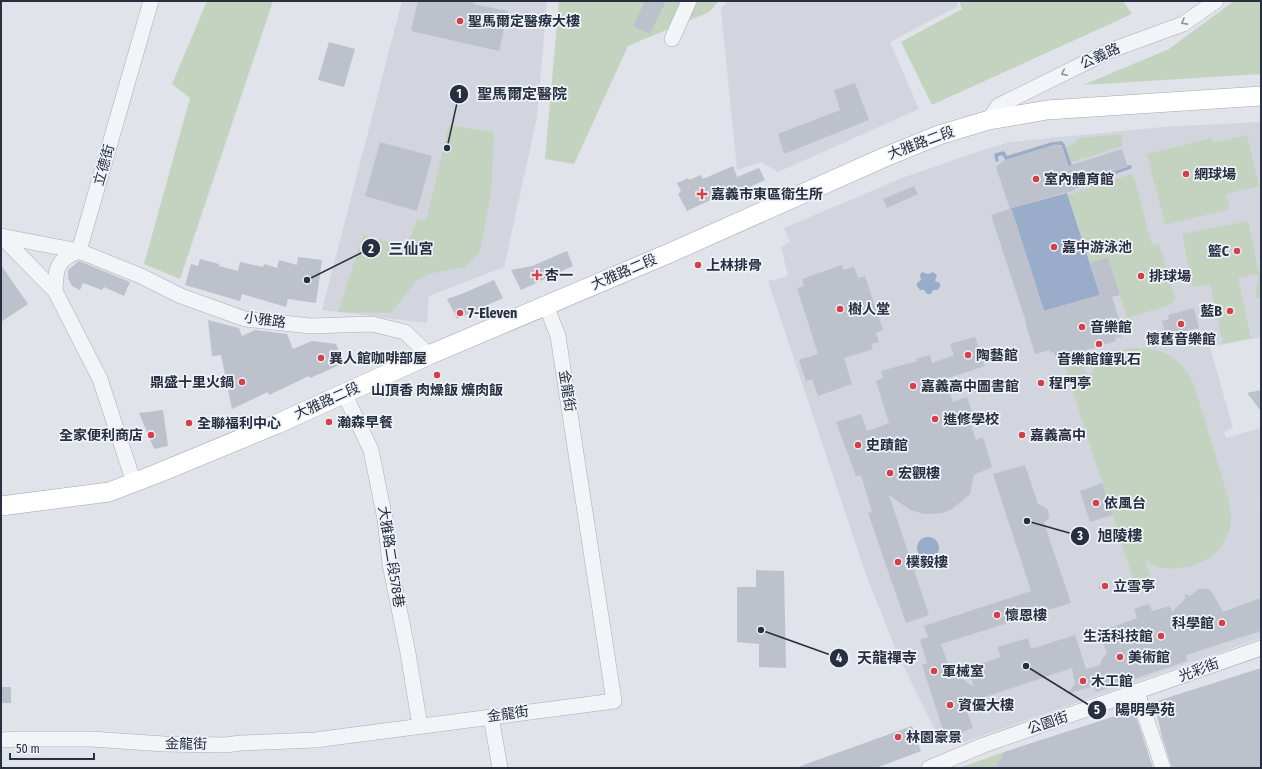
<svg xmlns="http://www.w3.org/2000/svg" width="1262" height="769" viewBox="0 0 1262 769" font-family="'Fira Sans Condensed','Noto Sans TC',sans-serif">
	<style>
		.built { fill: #d2d5de }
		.green { fill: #c4d3c0 }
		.water { fill: #99adcb }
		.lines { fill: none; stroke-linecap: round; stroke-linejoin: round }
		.stream { stroke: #99adcb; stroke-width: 3.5 }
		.building { fill: #bdc1cc }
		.minor-casing { stroke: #a9adb7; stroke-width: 16 }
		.major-casing { stroke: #9fa6b5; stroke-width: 20 }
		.minor { stroke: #f3f4f7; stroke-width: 15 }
		.major { stroke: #fff; stroke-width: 19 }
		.oneway { stroke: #8e929c }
		.poi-dot { fill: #d34049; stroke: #eff2f7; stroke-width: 1.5 }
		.labels { text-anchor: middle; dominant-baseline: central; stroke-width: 3.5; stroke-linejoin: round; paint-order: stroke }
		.poi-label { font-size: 14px; font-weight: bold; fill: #282f41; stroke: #eff2f7; text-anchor: start }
		.street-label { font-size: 14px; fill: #282f41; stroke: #eff2f7 }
		.leader { fill: none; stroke: #282f41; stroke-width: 1.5 }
		.callout-dot { fill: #282f41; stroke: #eff2f7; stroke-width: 1.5 }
		.mark-label { font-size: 12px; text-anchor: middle; font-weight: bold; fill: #fff }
		.callout-label { font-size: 15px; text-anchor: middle; font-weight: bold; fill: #282f41; stroke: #eff2f7; stroke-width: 3.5; stroke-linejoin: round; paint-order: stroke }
	</style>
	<rect width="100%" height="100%" fill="#e0e3e9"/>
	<g class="built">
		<polygon points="402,1 547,1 537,117 504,267 429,296 427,323 322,310"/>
		<polygon points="728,1 956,1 958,6 890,42 919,109 778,172 761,162 737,170 721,9"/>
		<polygon points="1261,122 1261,337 1210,347 1233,428 1224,432 1226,438 1261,428 1261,501 1259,502 1261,512 1261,638 953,746 951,739 937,734 898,655 865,572 768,281 788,276 781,247 790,242 784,228 902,178 983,150 1010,142 1163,127"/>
	</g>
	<g class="green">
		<polygon points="207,1 273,1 180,279 144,264 190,98 172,84"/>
		<polygon points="559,1 719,1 709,12 628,46 574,164 545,159"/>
		<polygon points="959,1 1123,1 1132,14 932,105 901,42 962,9"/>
		<polygon points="1234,1 1261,1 1261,74 1083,85 1169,49"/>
		<polygon points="449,125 494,132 491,194 480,251 465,267 429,274 416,281 391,313 338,312 363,235 407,247 417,219 426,220"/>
		<polygon points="1121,134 1123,146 1069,163 1064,148 1072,145 1079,138"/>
		<polygon points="1247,135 1259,186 1226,194 1230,209 1165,225 1147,154 1212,138 1213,143"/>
		<polygon points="1131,174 1134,177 1152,245 1159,244 1175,298 1170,305 1127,318 1108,257 1090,263 1068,195"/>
		<polygon points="1248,221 1259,273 1261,266 1261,299 1255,297 1259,274 1238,278 1251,338 1223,344 1210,284 1193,287 1182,234"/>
		<path d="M1132,348C1160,348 1177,353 1192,380C1202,411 1212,442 1221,473C1225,489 1232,505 1231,521C1229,540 1217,555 1200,563C1189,568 1165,571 1155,566C1151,564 1148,561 1145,559L1154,589L1138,594L1062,358L1079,353L1088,380C1098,357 1107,352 1132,348Z"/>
		<polygon points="1004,752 995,768 959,768"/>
	</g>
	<g class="water">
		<polygon points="1067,193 1100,295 1044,311 1011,208"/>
		<polygon points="922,272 928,274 933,272 937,275 935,281 940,283 940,287 937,290 933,290 931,294 927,294 924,290 920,290 917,286 917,283 921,280 920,275"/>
		<circle cx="928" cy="548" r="11"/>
	</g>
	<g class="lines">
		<g class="stream">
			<polyline points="997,160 996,155 1003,153 1006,158 1052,144 1061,143 1063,145 1071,168"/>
			<polyline points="1074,180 1076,186 1130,167"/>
		</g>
	</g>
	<g class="building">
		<polygon points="418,1 474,1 473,4 508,11 499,51 411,31"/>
		<polygon points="645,1 666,1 650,34 633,26"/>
		<polygon points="329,42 355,49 344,87 318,80"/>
		<polygon points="855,83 869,120 784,154 778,134 840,110 834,90"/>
		<polygon points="380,142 432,156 417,211 365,196"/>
		<polygon points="1056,144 1063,148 1068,166 1122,149 1128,167 1074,184 1075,190 1011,208 1044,311 1100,295 1090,263 1108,257 1120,295 1112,297 1124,334 1121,335 1122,337 1115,338 1116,341 1063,357 1062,354 1055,356 1054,352 1051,353 1050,350 1035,354 1025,322 1026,322 991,215 1010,209 996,167 1003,161"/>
		<polygon points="733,166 737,177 759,168 765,180 736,193 734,189 687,211 678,194 681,191 677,183 688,178 689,180 701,175 703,179"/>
		<polygon points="914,186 918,194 887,208 883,199"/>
		<polygon points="567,251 573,266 521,290 511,270 532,266"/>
		<polygon points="298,257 322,260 316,303 288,299 286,307 242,294 240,301 185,285 191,264 198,266 200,259 219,264 219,266 238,271 240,262 263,267 264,264 277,268 279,260 297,265"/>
		<polygon points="79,261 130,282 124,296 104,287 102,290 83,283 80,290 72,286 68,278 68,270"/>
		<polygon points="1,265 28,304 1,322"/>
		<polygon points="842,265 843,270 854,267 858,278 865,276 883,330 876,333 879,342 871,344 873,349 844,358 852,384 818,396 812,379 806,381 799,360 818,354 797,288 804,286 802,279"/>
		<polygon points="494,280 503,298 457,319 447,299 464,293"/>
		<polygon points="1194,308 1199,328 1172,335 1171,330 1165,332 1162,321 1169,319 1168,315"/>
		<polygon points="208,320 239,328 242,336 255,330 287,334 293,349 312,341 336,344 344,363 310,378 309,376 269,395 268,392 232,409 221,355 212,356"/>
		<polygon points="975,337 985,366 945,379 953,402 967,397 972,412 967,414 976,440 983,437 992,467 974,475 970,494 952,509 942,513 924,514 910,510 889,495 929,615 906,623 868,513 872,512 861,475 856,476 836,422 861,414 867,431 889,423 876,381 883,378 881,371 917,361 916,359 930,355 932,363 954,355 950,344"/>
		<polygon points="1261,390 1261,411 1247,393"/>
		<polygon points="163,410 168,446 154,449 139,413"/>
		<polygon points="1025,465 1038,504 1046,508 1048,510 1049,518 1044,523 1071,603 941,644 950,670 974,687 967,668 1001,657 997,647 1028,638 1031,649 1075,635 1086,669 1100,665 1102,659 1107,653 1099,632 1137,618 1134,609 1149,604 1152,611 1170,606 1172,612 1185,599 1185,594 1190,596 1199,589 1208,589 1212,592 1223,612 1261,598 1261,631 1186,655 1187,661 1096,692 1094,686 1067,694 1075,684 1072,668 964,704 973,728 957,734 956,729 944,733 922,665 927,663 920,640 928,637 924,626 1031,591 993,474"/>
		<polygon points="1102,483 1113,515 1090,522 1080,491"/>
		<polygon points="756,570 784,571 786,668 759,667 759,644 737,642 737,587 756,587"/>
		<polygon points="1106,581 1111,587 1105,591 1098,588 1102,582"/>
		<polygon points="1261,668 1261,768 1172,768 1162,737 1154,702"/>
		<rect x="1" y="687" width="10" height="16"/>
		<polygon points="1134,710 1153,768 995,768 1004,752"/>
		<polygon points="912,726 921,751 876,768 798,768 798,767"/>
	</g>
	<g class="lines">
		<g class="minor-casing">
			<g id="minor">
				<polyline points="672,39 689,1"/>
				<polyline points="989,120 998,106 1109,51 1183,24 1216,1"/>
				<polyline points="1,236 79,251 151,1"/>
				<polyline points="1,236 55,291 100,379 134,483"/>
				<path d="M55,291C56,268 56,260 79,251L141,276L181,296L245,319L311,326L372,324L405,332L429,355"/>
				<polyline points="344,393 371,450 385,519 390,564 408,653 420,726"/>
				<polyline points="1137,692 1163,768"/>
				<polyline points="491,717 500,768"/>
				<polyline points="1,740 17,739 91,739 164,744 225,745 241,743 315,740 614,701 558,336 546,305"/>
				<polyline points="929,768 984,745 1261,648"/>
			</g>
		</g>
		<g class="major-casing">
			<polyline id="major" points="1,506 109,492 156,474 277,424 429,355 672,252 885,157 939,135 989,120 1047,110 1261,96"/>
		</g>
		<use href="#minor" class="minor"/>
		<use href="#major" class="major"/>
	</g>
	<defs><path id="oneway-chevron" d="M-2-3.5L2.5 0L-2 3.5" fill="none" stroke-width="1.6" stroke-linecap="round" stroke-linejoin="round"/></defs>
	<g class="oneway">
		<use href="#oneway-chevron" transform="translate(1184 22) rotate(151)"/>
		<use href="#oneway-chevron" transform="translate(1064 73) rotate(154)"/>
	</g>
	<g class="poi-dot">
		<circle cx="460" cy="21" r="4"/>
		<circle cx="1186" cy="174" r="4"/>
		<circle cx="1036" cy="179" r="4"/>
		<path d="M700 188h4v4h4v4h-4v4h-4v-4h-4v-4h4z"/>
		<circle cx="1054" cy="247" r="4"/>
		<circle cx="1237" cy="251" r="4"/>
		<circle cx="698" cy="265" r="4"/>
		<path d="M535 269h4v4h4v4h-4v4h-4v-4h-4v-4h4z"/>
		<circle cx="1141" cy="276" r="4"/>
		<circle cx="840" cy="309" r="4"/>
		<circle cx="1230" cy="311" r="4"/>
		<circle cx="460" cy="313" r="4"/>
		<circle cx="1181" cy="324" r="4"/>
		<circle cx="1082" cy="327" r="4"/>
		<circle cx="1099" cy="344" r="4"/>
		<circle cx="968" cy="355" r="4"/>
		<circle cx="321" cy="358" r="4"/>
		<circle cx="437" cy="375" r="4"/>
		<circle cx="242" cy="382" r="4"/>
		<circle cx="1041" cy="383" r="4"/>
		<circle cx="913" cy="386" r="4"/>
		<circle cx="935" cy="419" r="4"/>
		<circle cx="329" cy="422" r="4"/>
		<circle cx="189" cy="423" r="4"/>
		<circle cx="151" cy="435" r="4"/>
		<circle cx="1022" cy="435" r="4"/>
		<circle cx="858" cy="445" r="4"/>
		<circle cx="890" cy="473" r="4"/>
		<circle cx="1096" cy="503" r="4"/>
		<circle cx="898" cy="562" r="4"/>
		<circle cx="1105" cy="586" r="4"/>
		<circle cx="997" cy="615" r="4"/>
		<circle cx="1222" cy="623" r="4"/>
		<circle cx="1161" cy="636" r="4"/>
		<circle cx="1120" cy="657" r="4"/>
		<circle cx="934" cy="671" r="4"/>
		<circle cx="1083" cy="681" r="4"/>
		<circle cx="950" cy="705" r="4"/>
		<circle cx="898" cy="737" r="4"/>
	</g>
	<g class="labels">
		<g class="poi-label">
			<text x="468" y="21">聖馬爾定醫療大樓</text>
			<text x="1194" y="174">網球場</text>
			<text x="1044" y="179">室內體育館</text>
			<text x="711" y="194">嘉義市東區衛生所</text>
			<text x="1062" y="247">嘉中游泳池</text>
			<text x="1229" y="251" text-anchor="end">籃C</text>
			<text x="706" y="265">上林排骨</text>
			<text x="545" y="275">杏一</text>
			<text x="1149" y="276">排球場</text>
			<text x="848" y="309">樹人堂</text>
			<text x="1222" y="311" text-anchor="end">藍B</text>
			<text x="468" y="313">7-Eleven</text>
			<text x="1090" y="327">音樂館</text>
			<text x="1181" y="339" text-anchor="middle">懷舊音樂館</text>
			<text x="976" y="355">陶藝館</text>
			<text x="329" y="358">異人館咖啡部屋</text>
			<text x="1099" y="359" text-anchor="middle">音樂館鐘乳石</text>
			<text x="234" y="382" text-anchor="end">鼎盛十里火鍋</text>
			<text x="1049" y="383">程門亭</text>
			<text x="921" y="386">嘉義高中圖書館</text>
			<text x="437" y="390" text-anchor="middle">山頂香 肉燥飯 爌肉飯</text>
			<text x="943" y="419">進修學校</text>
			<text x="337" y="422">瀚森早餐</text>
			<text x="197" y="423">全聯福利中心</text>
			<text x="143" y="435" text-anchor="end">全家便利商店</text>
			<text x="1030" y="435">嘉義高中</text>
			<text x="866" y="445">史蹟館</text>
			<text x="898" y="473">宏觀樓</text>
			<text x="1104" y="503">依風台</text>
			<text x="906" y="562">樸毅樓</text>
			<text x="1113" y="586">立雪亭</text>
			<text x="1005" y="615">懷恩樓</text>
			<text x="1214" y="623" text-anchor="end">科學館</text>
			<text x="1153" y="636" text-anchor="end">生活科技館</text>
			<text x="1128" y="657">美術館</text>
			<text x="942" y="671">軍械室</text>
			<text x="1091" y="681">木工館</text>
			<text x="958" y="705">資優大樓</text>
			<text x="906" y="737">林園豪景</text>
		</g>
		<g class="street-label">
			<text transform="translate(1100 56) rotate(-24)">公義路</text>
			<text transform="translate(921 143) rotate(-20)">大雅路二段</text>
			<text transform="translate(104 165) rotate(-74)">立德街</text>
			<text transform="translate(624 272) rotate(-23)">大雅路二段</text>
			<text transform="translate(265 320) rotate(8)">小雅路</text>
			<text transform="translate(567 391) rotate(81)">金龍街</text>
			<text transform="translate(327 401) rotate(-24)">大雅路二段</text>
			<text transform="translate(391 557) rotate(81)">大雅路二段578巷</text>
			<text transform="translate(1199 670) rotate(-20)">光彩街</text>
			<text transform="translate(508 714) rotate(-8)">金龍街</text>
			<text transform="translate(1048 723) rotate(-19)">公園街</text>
			<text transform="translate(186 744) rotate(1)">金龍街</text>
		</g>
	</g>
	<path class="leader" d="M447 148L459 94M307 280L371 248M1027 521L1080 536M761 630L839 658M1026 666L1097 710"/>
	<g class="callout-dot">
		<circle cx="447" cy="148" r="4"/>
		<circle cx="307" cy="280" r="4"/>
		<circle cx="1027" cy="521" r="4"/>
		<circle cx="761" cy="630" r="4"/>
		<circle cx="1026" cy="666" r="4"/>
		<circle cx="459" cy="94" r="10"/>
		<circle cx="371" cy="248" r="10"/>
		<circle cx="1080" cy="536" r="10"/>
		<circle cx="839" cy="658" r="10"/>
		<circle cx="1097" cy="710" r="10"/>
	</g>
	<g class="mark-label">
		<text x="459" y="98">1</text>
		<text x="371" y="253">2</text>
		<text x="1080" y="540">3</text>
		<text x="839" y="662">4</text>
		<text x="1097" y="714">5</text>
	</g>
	<g class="callout-label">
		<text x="522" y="99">聖馬爾定醫院</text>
		<text x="411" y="254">三仙宮</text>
		<text x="1120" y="541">旭陵樓</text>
		<text x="887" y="663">天龍禪寺</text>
		<text x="1145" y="715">陽明學苑</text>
	</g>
	<rect width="1262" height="769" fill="none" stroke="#282f41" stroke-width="4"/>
	<path d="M10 753v6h84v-6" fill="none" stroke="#282f41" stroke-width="2"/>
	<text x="16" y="753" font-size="12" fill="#282f41" stroke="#eff2f7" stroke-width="3" paint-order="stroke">50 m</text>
</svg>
